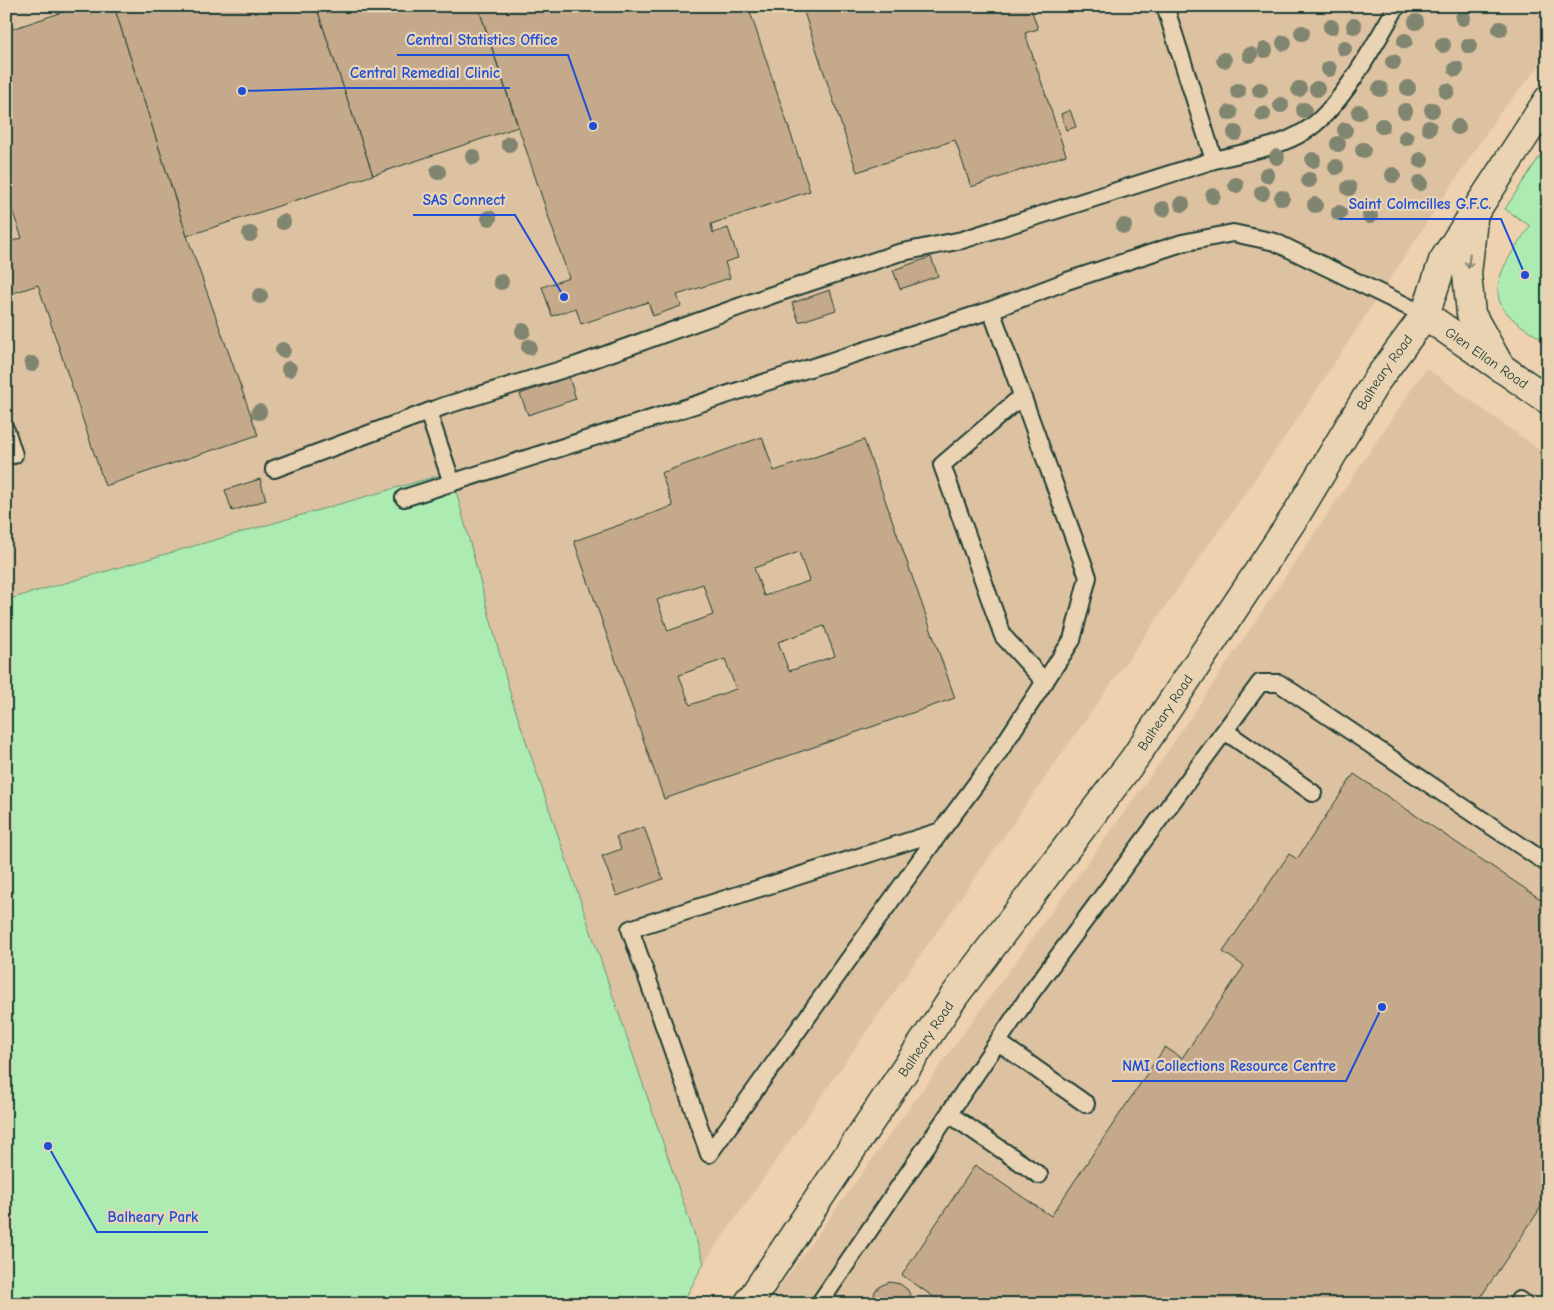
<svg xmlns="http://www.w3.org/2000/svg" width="1554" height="1310" viewBox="0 0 1554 1310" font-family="'Comic Neue',sans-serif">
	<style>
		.built { fill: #ddc2a2 }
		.green { fill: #acebb2; stroke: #669473 }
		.building { fill: #c4aa8b; stroke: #1f3d34; fill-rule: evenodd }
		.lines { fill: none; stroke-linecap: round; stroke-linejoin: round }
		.lane-casing { stroke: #1f3d34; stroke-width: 20 }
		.secondary-casing { stroke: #1f3d34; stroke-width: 31 }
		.lane { stroke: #e9d3b2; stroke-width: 16 }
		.secondary { stroke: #e9d3b2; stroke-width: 28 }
		.tree { fill: #80856f }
		.oneway { stroke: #7a806d }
		.labels { text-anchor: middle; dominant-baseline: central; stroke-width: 4.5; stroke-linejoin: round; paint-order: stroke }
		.street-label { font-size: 14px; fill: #1f3d34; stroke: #e9d3b2 }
		.leader { fill: none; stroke: #1d4ed8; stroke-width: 2 }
		.callout-dot { fill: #1d4ed8; stroke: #e9d3b2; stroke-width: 2 }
		.callout-label { font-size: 15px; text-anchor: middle; font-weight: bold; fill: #1d4ed8; stroke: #e9d3b2; stroke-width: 4.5; stroke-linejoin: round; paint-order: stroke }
	</style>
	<rect width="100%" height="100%" fill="#eed1af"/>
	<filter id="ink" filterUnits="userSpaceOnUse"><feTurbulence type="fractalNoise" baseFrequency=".02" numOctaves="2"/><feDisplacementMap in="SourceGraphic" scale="10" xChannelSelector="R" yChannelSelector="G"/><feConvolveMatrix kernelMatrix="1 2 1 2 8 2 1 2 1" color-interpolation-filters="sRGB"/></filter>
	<g filter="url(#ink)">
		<g class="built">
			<polygon points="6,6 1548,6 1548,56 1498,115 1300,415 704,1263 512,700 451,472 6,600"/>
			<polygon points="1426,368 1548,456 1548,1304 767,1304 1159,764"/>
		</g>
		<g class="green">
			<path d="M1548,144V343C1535,334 1517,325 1507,313C1482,287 1515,249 1530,226L1505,209Z"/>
			<polygon points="451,472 512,700 704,1263 682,1304 6,1304 6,600"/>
		</g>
		<g class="building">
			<polygon points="81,6 114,6 187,236 258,435 105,486 38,285 10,294 6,282 6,243 22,238 6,193 6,31"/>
			<polygon points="114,6 316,6 373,175 187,236"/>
			<polygon points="316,6 478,6 518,127 373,175"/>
			<polygon points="478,6 748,6 810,191 711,224 713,233 728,228 738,258 725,262 730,278 677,295 681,306 653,316 648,302 581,324 576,308 552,316 542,287 569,278"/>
			<polygon points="802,6 1030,6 1038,29 1025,33 1066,155 971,187 955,140 857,172"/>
			<polygon points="1070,110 1076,127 1066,130 1061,114"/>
			<polygon points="931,257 938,276 900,289 893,270"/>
			<polygon points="830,290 836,310 799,322 792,303"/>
			<polygon points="569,377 576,399 528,415 520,394"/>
			<path d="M762,437L774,471L864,440L955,698L664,799L574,541L673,506L661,473ZM799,552L809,581L764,596L754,568ZM703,584L713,615L668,631L657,600ZM824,626L835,656L789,671L778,642ZM725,659L736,689L690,705L679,675Z"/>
			<polygon points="260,479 266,500 232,511 225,490"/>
			<polygon points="1354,774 1548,904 1548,1197 1476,1304 944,1304 902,1275 975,1165 1051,1216 1165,1047 1182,1058 1244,966 1223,952 1289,854 1297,859"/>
			<polygon points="644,827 663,879 617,896 602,856 621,849 616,837"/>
			<polygon points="890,1282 900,1284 907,1289 911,1296 912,1304 872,1304 875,1291 882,1285"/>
		</g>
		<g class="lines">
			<g class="lane-casing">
				<g id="lane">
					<path d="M1165,6L1214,160C1244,152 1278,148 1305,131C1341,109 1375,43 1397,6"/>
					<polyline points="1022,396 942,465 1003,636 1045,682"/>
					<polyline points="428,412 452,483"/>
					<polyline points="6,430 14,455"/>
					<polyline points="274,469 444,406 577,365 772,295 898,253 962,240 1214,160"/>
					<polyline points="404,498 991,310 1067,281 1182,243 1233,233 1275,242 1425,315"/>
					<polyline points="1225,731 1313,793"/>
					<polyline points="941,831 709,1154 630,929 941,831 993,761 1072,640 1088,577 991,310"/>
					<polyline points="998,1042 1086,1104"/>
					<polyline points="949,1114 1039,1175"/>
					<polyline points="1519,1300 1524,1304"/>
					<polyline points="819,1304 1031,993 1260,683 1279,683 1548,864"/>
				</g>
			</g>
			<g class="secondary-casing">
				<g id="secondary">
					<polyline points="1473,219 1467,274 1471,314 1501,368"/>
					<path id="s1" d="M1425,315L1548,400"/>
					<path id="s2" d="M748,1304L955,995L1134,759L1296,515L1377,380L1425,315L1443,261L1548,100"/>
				</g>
			</g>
			<use href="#lane" class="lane"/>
			<use href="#secondary" class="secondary"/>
		</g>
		<g class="tree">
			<circle cx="1463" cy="18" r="8"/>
			<circle cx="1416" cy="22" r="8"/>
			<circle cx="1354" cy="26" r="8"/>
			<circle cx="1331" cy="27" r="8"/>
			<circle cx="1500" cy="29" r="8"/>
			<circle cx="1302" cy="33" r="8"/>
			<circle cx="1405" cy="41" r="8"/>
			<circle cx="1284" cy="43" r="8"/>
			<circle cx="1443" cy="45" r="8"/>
			<circle cx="1469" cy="46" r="8"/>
			<circle cx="1344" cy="48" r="8"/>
			<circle cx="1265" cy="50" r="8"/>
			<circle cx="1250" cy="55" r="8"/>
			<circle cx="1224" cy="60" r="8"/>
			<circle cx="1393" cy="62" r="8"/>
			<circle cx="1329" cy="69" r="8"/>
			<circle cx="1456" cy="69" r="8"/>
			<circle cx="1408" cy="88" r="8"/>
			<circle cx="1299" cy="89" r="8"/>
			<circle cx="1317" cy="89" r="8"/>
			<circle cx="1380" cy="89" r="8"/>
			<circle cx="1260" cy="90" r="8"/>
			<circle cx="1238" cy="91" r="8"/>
			<circle cx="1447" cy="91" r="8"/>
			<circle cx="1281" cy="105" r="8"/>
			<circle cx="1304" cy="110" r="8"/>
			<circle cx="1432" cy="110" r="8"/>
			<circle cx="1405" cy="111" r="8"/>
			<circle cx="1359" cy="112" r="8"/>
			<circle cx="1230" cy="113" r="8"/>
			<circle cx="1263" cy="114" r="8"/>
			<circle cx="1382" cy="126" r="8"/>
			<circle cx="1458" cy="127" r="8"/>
			<circle cx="1429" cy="128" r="8"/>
			<circle cx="1345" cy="130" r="8"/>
			<circle cx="1235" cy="133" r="8"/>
			<circle cx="1406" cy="138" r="8"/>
			<circle cx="509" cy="144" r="8"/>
			<circle cx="1338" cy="144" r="8"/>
			<circle cx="1363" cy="150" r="8"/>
			<circle cx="473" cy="157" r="8"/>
			<circle cx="1277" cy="157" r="8"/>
			<circle cx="1313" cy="160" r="8"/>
			<circle cx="1421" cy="160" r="8"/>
			<circle cx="1336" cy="167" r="8"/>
			<circle cx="438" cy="172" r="8"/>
			<circle cx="1267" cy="175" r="8"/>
			<circle cx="1393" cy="175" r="8"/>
			<circle cx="1309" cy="180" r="8"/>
			<circle cx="1420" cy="183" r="8"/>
			<circle cx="1236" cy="185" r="8"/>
			<circle cx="1349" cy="188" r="8"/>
			<circle cx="1262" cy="193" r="8"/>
			<circle cx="1213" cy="196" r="8"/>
			<circle cx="1282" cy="198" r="8"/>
			<circle cx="1182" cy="204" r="8"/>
			<circle cx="1315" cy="205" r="8"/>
			<circle cx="1163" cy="209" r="8"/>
			<circle cx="1339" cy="213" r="8"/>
			<circle cx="1370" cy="216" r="8"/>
			<circle cx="489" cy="218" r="8"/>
			<circle cx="283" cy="222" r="8"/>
			<circle cx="1124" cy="226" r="8"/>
			<circle cx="250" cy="234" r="8"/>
			<circle cx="501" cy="282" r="8"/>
			<circle cx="260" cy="296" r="8"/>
			<circle cx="523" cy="331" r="8"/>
			<circle cx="529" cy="347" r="8"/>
			<circle cx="283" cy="350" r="8"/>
			<circle cx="32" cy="364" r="8"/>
			<circle cx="289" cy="369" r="8"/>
			<circle cx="259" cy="412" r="8"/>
		</g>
		<defs><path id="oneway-shaft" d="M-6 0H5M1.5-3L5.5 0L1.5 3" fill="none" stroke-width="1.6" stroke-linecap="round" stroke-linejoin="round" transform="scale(1.25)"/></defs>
		<use class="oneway" href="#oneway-shaft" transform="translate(1469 261) rotate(96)"/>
	</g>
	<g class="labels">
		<g class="street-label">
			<text stroke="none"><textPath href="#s1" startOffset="75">Glen Ellan Road</textPath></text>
			<text stroke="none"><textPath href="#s2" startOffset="1129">Balheary Road</textPath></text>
			<text stroke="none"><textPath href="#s2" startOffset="724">Balheary Road</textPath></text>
			<text stroke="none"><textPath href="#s2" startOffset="319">Balheary Road</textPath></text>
		</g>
	</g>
	<path class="leader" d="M593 126L568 55H397M242 91L340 88H510M564 297L515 215H413M1525 275L1501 219H1339M1382 1007L1346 1081H1112M48 1146L97 1232H208"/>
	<g class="callout-dot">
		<circle cx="593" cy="126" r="5"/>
		<circle cx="242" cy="91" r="5"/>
		<circle cx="564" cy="297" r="5"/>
		<circle cx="1525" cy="275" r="5"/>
		<circle cx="1382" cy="1007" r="5"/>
		<circle cx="48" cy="1146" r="5"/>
	</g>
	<g class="callout-label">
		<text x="482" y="45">Central Statistics Office</text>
		<text x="425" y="78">Central Remedial Clinic</text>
		<text x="464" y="205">SAS Connect</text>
		<text x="1420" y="209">Saint Colmcilles G.F.C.</text>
		<text x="1229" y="1071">NMI Collections Resource Centre</text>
		<text x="153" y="1222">Balheary Park</text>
	</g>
	<rect width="1554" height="1310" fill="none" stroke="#e9d3b2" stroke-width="25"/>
	<rect x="12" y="12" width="1529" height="1285" fill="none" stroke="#1f3d34" stroke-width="2" filter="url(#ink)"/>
</svg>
